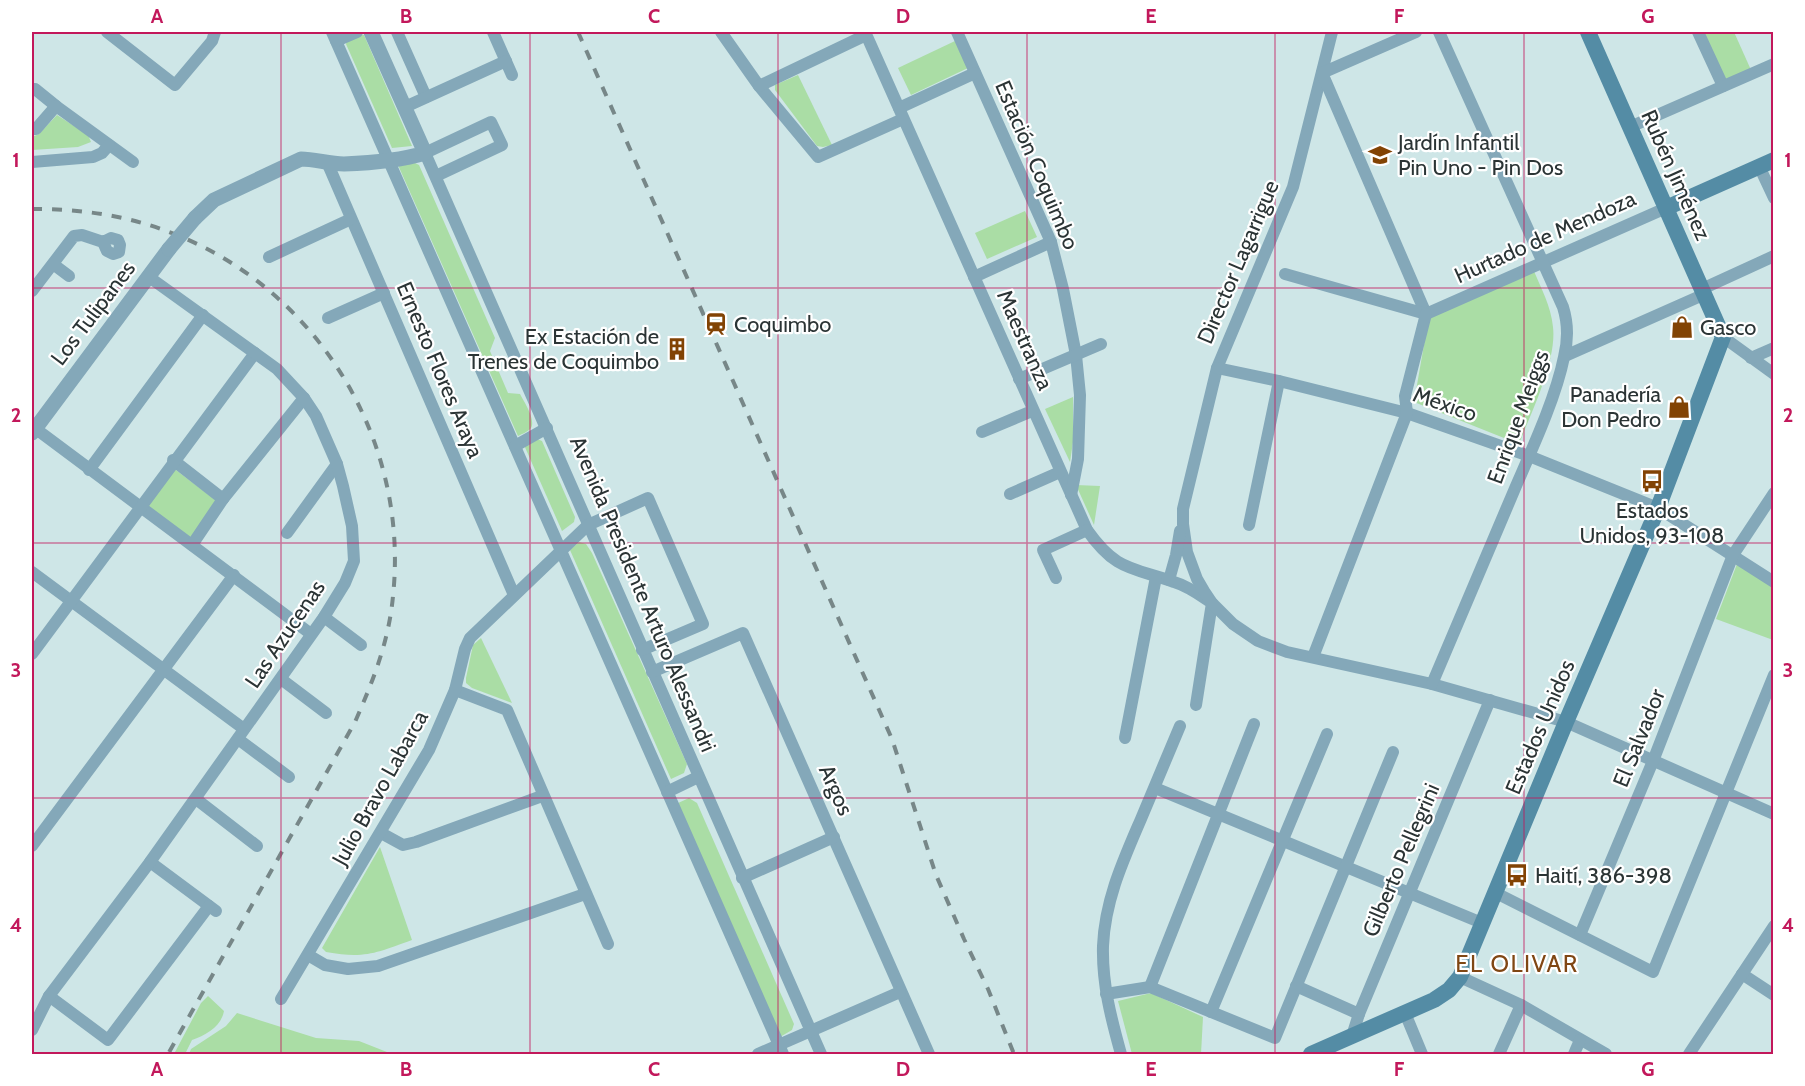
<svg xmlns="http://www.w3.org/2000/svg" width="1805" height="1086" viewBox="0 0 1805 1086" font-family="Cabin,sans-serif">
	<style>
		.green { fill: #aadda5 }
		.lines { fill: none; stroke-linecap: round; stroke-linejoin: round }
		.minor { stroke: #84a8b9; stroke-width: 12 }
		.tertiary { stroke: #84a8b9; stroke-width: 15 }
		.secondary { stroke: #548ca5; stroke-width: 16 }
		.rail { stroke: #778788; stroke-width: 4; stroke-dasharray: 10 10; stroke-linecap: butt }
		.tertiary-bridge { stroke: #84a8b9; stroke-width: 15 }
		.grid { fill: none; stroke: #c2185b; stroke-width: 1.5; stroke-opacity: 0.55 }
		.labels { text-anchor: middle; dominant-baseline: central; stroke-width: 4.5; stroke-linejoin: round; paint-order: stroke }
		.poi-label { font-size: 22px; fill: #2b3435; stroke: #fff; text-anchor: start }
		.street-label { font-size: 22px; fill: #2b3435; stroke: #fff }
		.neighbourhood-label { font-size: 24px; letter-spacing: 1.5px; fill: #804714; stroke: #fff }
		.neatline { fill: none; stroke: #c2185b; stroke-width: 2 }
		.grid-label { font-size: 20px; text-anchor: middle; font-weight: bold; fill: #c2185b }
	</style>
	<rect width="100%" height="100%" fill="#cee6e7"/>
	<g class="green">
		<polygon points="1697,32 1734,32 1751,70 1720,84"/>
		<polygon points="361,35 364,35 412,146 392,148 346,44 347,41"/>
		<polygon points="955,41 968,68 911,95 898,68"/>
		<polygon points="798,75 832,145 823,147 817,146 775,90 775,85"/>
		<polygon points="57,115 88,135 91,142 78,147 32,150 32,137 39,134"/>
		<path d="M415,163L419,165L495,338L490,351L508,393L520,394C524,402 536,419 531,428C529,431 522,434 518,436L398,165Z"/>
		<polygon points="1025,211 1037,237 987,259 975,233"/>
		<path d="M1533,269C1541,288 1551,306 1553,327C1557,360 1531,413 1519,444L1414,402L1429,316Z"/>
		<polygon points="1073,397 1073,442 1070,462 1045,409"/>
		<polygon points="537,439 542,441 575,517 574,522 562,531 524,445"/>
		<polygon points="172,467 218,502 191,538 145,504"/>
		<polygon points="1076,485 1100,486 1094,525"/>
		<polygon points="579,542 586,544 592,553 687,764 684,773 671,779 570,550"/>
		<polygon points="1737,564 1773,587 1773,640 1716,619"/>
		<polygon points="481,638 512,703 472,688 466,683 466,678 473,645"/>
		<polygon points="689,798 697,803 794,1024 792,1030 780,1037 676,804"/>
		<path d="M380,847L412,940C376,953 365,959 326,952L322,948Z"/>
		<polygon points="1151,993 1203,1017 1201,1054 1132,1054 1118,1001"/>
		<path d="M208,996L224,1011C221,1027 206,1035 192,1040L185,1054H174L201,1003Z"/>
		<polygon points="237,1013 316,1038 359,1041 392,1054 189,1054 191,1049 226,1026"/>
	</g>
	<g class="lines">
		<g class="minor">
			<polyline points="107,32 175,85 212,41 215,32"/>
			<polyline points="332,32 783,1054"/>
			<polyline points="397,32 426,97"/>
			<polyline points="493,32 512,75"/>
			<polyline points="721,32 759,86 818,157 903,119"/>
			<path d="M865,32L1087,530C1116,571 1131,567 1174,582C1188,586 1200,595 1212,603L1196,705"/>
			<polyline points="957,32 1051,242 1063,289 1076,355 1080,395 1078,459 1071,495"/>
			<polyline points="1332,32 1293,187 1217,368 1183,509 1183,524 1187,552 1197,579 1204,591 1212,603 1233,624 1258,641 1287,652 1432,684 1566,722 1774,814"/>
			<polyline points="1416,32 1322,73 1426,314"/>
			<polyline points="1698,32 1723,86"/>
			<polyline points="336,41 357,32"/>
			<polyline points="759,86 866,35"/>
			<polyline points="35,89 56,106"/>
			<polyline points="405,107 506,61"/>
			<polyline points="899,108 975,73"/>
			<polyline points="1630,127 1774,64"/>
			<polyline points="32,129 36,129 56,106 133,162"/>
			<polyline points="32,162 93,157 102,153 109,145"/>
			<polyline points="327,162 514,595"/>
			<polyline points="1759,166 1774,198"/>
			<polyline points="436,176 502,145 491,122 425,153 821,1054"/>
			<polyline points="269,257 351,219"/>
			<polyline points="53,264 69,276"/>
			<polyline points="1285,274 1426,314"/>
			<polyline points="974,277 1051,242"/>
			<polyline points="1702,289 1774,256"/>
			<polyline points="32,291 74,236 82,235 103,242 111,238 118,240 120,245 119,252 113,254 107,251 103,242"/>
			<polyline points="1426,314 1666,208"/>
			<polyline points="328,318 384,293"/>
			<polyline points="1723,337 1774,374"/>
			<polyline points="1565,356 1705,294"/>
			<polyline points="1751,358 1774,348"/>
			<polyline points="1217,368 1279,381 1407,413 1529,456 1658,508 1774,582"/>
			<polyline points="1019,379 1101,344"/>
			<polyline points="32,426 311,634"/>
			<polyline points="982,432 1032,411"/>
			<polyline points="515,446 547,428"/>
			<polyline points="173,460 223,499"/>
			<polyline points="89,470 203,315"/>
			<polyline points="1010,494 1060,472"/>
			<polyline points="1249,525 1279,381"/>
			<polyline points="287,533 337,464"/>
			<polyline points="192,545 223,499 304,398"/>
			<polyline points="32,572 244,729"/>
			<polyline points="1056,578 1043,550 1087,530"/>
			<polyline points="1169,580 1176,555 1180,531"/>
			<polyline points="324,617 361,645"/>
			<polyline points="32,654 255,353"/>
			<polyline points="1313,657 1407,413 1405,396 1426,314"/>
			<polyline points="652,672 743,633 929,1054"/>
			<polyline points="281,679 326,713"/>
			<path d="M1432,684C1460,618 1488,552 1516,486C1533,447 1556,397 1564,357C1568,341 1568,323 1563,307L1439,32"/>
			<polyline points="455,690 507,710 608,944"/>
			<polyline points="1125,738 1156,577"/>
			<polyline points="238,739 289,777"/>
			<polyline points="1155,788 1482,923"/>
			<polyline points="667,792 698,777"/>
			<polyline points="196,799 257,846"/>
			<polyline points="381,833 403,845 416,842 542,796"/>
			<polyline points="32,846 234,575"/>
			<polyline points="150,862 216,911"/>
			<polyline points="742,878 834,837"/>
			<polyline points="1494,892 1653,972 1774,675"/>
			<polyline points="1580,935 1653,761 1733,555 1774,493"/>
			<polyline points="308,955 325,965 348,969 378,966 585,894"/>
			<polyline points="1742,974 1774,995"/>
			<polyline points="1460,977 1521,1005 1606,1054"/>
			<polyline points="1296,986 1359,1014"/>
			<polyline points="1150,987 1254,724"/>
			<polyline points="1106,994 1150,987 1275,1038 1393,752"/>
			<polyline points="49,996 108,1040 209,906"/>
			<polyline points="281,999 429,750 455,690 465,649 470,638 588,525 648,498 703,624 642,650"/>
			<polyline points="1211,1012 1327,734"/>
			<polyline points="1405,1013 1422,1054"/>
			<polyline points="32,1030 49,996 150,862 324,617 345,583 354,561 352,526 343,486 337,464 316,416 304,398 277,369 149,277"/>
			<polyline points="1352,1036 1359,1014 1490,700"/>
			<polyline points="758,1054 900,992"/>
			<path d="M1121,1054C1111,1018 1102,984 1103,946C1105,900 1123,861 1141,819C1154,788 1167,757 1180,726"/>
			<polyline points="1499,1054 1521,1005"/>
			<polyline points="1574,1054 1580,1040"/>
			<polyline points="1689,1054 1774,926"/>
		</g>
		<g class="tertiary">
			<path d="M195,218L214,200L301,159C315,159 329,164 344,164C371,163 399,161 425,153L371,32"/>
			<polyline points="32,433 169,249"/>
		</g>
		<g class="secondary">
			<polyline points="1666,208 1774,160"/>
			<polyline points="1311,1054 1434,1000 1449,990 1460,977 1566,722 1658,508 1723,337 1588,32"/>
		</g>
		<g class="rail">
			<polyline points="578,32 892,739 936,875 964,939 988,989 1014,1054"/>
			<path d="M32,209C76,209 119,214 161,229C313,282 410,436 393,596C389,641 373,681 355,722L168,1054"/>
		</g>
		<polyline class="tertiary-bridge" points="169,249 195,218"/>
	</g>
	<path class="grid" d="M281,32V1054M530,32V1054M778,32V1054M1027,32V1054M1275,32V1054M1524,32V1054M32,288H1774M32,543H1774M32,798H1774"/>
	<defs>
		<g id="school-bare" transform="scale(1.8)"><path d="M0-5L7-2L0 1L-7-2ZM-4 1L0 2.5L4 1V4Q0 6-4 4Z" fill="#824304" stroke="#fff" stroke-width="2.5" paint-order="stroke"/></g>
		<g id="station-bare" transform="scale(1.8)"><path d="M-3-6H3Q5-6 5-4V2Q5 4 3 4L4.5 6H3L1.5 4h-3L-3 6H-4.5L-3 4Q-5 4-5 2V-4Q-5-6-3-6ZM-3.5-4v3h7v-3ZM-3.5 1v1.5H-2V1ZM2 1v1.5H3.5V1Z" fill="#824304" stroke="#fff" stroke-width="2.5" paint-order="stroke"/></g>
		<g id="shop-bare" transform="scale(1.8)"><path d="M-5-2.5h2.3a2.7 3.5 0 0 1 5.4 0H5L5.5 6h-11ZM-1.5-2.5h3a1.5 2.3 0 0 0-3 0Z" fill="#824304" stroke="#fff" stroke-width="2.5" paint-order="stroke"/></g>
		<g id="building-bare" transform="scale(1.8)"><path d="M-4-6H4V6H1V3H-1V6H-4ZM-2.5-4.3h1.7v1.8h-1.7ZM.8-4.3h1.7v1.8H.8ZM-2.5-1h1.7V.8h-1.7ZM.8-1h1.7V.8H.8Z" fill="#824304" stroke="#fff" stroke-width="2.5" paint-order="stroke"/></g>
		<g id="bus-bare" transform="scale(1.8)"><path d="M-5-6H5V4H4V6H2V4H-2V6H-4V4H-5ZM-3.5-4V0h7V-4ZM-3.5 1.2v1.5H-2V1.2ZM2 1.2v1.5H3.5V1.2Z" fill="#824304" stroke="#fff" stroke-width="2.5" paint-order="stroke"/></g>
	</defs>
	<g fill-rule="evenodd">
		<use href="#school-bare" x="1380" y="155"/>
		<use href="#station-bare" x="716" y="324"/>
		<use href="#shop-bare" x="1682" y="327"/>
		<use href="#building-bare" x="677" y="349"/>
		<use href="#shop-bare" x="1679" y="407"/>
		<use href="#bus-bare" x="1652" y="481"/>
		<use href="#bus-bare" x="1517" y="875"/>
	</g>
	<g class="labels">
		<g class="poi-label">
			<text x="1398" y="142">Jardín Infantil<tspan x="1398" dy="25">Pin Uno - Pin Dos</tspan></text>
			<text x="734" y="324">Coquimbo</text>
			<text x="1700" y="327">Gasco</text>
			<text x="659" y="336" text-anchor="end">Ex Estación de<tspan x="659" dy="25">Trenes de Coquimbo</tspan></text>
			<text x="1661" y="394" text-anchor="end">Panadería<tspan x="1661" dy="25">Don Pedro</tspan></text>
			<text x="1652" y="510" text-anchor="middle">Estados<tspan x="1652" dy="25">Unidos, 93-108</tspan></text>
			<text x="1535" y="875">Haití, 386-398</text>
		</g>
		<g class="street-label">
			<text transform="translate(1037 165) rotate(67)">Estación Coquimbo</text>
			<text transform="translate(1676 175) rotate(66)">Rubén Jiménez</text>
			<text transform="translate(1545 237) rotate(-24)">Hurtado de Mendoza</text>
			<text transform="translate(1238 262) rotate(-67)">Director Lagarrigue</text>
			<text transform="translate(93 313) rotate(-53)">Los Tulipanes</text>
			<text transform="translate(1025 340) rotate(66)">Maestranza</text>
			<text transform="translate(440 370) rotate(67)">Ernesto Flores Araya</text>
			<text transform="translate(1445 404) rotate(19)">México</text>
			<text transform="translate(1518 417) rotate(-70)">Enrique Meiggs</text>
			<text transform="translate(643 594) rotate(67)">Avenida Presidente Arturo Alessandri</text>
			<text transform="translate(285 634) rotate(-56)">Las Azucenas</text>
			<text transform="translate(1540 727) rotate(-67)">Estados Unidos</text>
			<text transform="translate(1639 738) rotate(-68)">El Salvador</text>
			<text transform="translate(380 788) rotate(-61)">Julio Bravo Labarca</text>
			<text transform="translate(836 790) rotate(66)">Argos</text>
			<text transform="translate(1401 860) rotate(-67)">Gilberto Pellegrini</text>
		</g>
		<g class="neighbourhood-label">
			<text x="1517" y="963">EL OLIVAR</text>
		</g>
	</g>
	<rect width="1805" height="1086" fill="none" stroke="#ffffff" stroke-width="66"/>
	<rect x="33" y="33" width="1739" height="1020" class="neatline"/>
	<g class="grid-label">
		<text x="157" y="23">A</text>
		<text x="406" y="23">B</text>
		<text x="654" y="23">C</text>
		<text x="903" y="23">D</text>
		<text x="1151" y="23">E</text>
		<text x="1399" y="23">F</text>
		<text x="1648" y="23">G</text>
		<text x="16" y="167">1</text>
		<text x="1788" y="167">1</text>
		<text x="16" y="422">2</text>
		<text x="1788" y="422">2</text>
		<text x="16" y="677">3</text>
		<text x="1788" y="677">3</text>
		<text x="16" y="932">4</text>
		<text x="1788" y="932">4</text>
		<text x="157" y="1076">A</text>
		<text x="406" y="1076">B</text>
		<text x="654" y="1076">C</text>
		<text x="903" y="1076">D</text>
		<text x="1151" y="1076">E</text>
		<text x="1399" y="1076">F</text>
		<text x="1648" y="1076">G</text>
	</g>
</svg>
